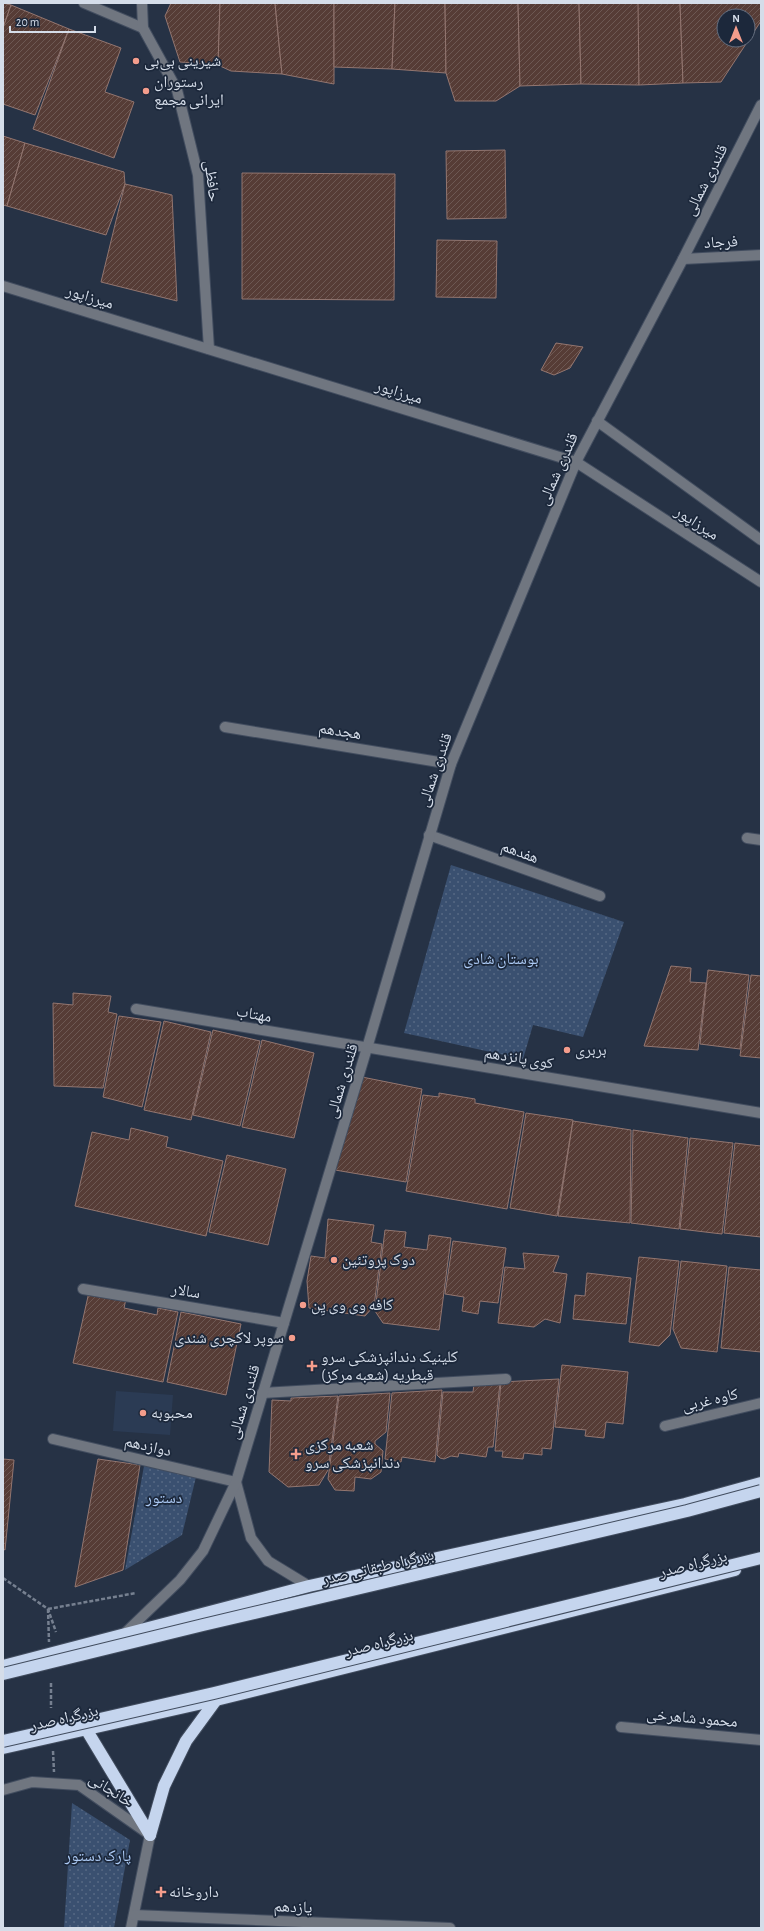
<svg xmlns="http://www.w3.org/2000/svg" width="764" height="1931" viewBox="0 0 764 1931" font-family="'Alegreya Sans','Noto Naskh Arabic',sans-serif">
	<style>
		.built { fill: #2b3b54 }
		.park { fill: url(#park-dots) }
		.building { fill: url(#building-hatch); stroke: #937670; fill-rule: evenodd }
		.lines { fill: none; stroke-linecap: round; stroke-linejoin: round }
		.minor-casing { stroke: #424d5f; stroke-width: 12 }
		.highway-casing { stroke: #424d5f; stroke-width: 14 }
		.path { stroke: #768090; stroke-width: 2.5; stroke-dasharray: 4 2; stroke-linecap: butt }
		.minor { stroke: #707680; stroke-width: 10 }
		.highway { stroke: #c5d5ee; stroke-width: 12 }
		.highway-bridge-casing { stroke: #424d5f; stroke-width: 14; stroke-linecap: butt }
		.path-bridge { stroke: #768090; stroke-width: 2.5; stroke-dasharray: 4 2; stroke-linecap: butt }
		.highway-bridge { stroke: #c5d5ee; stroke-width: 12 }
		.poi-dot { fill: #f49d8c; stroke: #1c283b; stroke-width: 1.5 }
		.labels { text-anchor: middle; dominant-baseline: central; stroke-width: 3.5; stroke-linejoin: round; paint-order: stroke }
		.poi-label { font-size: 16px; fill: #d5dde9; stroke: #1c283b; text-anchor: start }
		.street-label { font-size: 16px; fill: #d5dde9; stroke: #1c283b }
		.park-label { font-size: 16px; fill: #aeccf7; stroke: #1c283b }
	</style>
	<defs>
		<pattern id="park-dots" width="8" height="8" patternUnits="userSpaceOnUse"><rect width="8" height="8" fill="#3a5070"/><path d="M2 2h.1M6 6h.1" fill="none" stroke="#566984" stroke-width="1.8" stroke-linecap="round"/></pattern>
		<pattern id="building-hatch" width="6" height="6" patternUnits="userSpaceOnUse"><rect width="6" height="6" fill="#563c36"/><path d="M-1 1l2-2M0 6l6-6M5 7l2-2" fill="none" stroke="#6d5853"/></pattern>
	</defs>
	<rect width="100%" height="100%" fill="#263245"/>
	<polygon class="built" points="116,1391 173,1395 170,1435 113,1431"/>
	<g class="park">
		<polygon points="451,865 624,922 583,1037 533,1025 523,1059 404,1033"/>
		<polygon points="144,1466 196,1477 182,1535 125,1570"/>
		<polygon points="72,1803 130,1840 114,1928 64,1928"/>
	</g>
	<g class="building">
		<polygon points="3,3 11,5 3,28"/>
		<polygon points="171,3 220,3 218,65 180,62 165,16"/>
		<polygon points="220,3 275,3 282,74 231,71 218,65"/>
		<polygon points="275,3 334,3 334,84 282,74"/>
		<polygon points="334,3 395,3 392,69 334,67"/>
		<polygon points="395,3 445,3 446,73 392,69"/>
		<polygon points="445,3 518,3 520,86 496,101 455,101 446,73"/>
		<polygon points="518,3 579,3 581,84 520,86"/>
		<polygon points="579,3 639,3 639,85 581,84"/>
		<polygon points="638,3 680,3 683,83 639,85"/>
		<path d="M680,3H761V21L721,82L683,83ZM724,16H748V40H724Z"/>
		<polygon points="11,5 69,29 35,115 3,104 3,28"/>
		<polygon points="69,29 121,48 105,92 134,102 114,158 33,129"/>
		<polygon points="3,136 25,143 7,206 3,205"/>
		<polygon points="25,143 124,172 125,184 106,235 7,206"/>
		<polygon points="505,150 506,218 447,219 446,151"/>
		<polygon points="242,173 395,174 394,300 242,299"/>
		<polygon points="125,184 172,195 177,301 101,282"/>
		<polygon points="437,240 497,241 496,298 436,297"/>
		<polygon points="556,343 583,347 570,368 554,375 541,370"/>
		<polygon points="671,966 691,968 690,982 706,983 698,1050 644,1046"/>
		<polygon points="708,970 749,975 740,1049 700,1044"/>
		<polygon points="751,975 761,976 761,1058 740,1056"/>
		<polygon points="73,993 111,996 108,1012 117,1014 103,1088 54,1086 53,1003 73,1005"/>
		<polygon points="119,1016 161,1022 142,1107 103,1097"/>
		<polygon points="164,1021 211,1032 191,1120 144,1110"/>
		<polygon points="213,1030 260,1041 240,1126 193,1115"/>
		<polygon points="262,1040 314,1053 294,1138 242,1127"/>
		<polygon points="362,1077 422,1089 406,1182 335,1170"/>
		<polygon points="439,1093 475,1099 475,1103 524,1112 507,1209 406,1191 423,1095 439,1097"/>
		<polygon points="526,1113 573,1120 557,1216 510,1208"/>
		<polygon points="573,1121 631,1130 630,1223 558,1216"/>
		<polygon points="131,1128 168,1137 166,1147 223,1161 206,1236 75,1206 92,1132 129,1140"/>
		<polygon points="633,1130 688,1138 679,1229 631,1223"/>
		<polygon points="690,1138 733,1143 722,1234 680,1229"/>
		<polygon points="735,1143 761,1146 761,1237 724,1233"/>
		<polygon points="227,1155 286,1169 268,1245 209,1232"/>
		<polygon points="328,1219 374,1225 371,1242 382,1244 374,1306 365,1316 309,1308 307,1281 311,1256 325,1258"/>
		<polygon points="385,1230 406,1232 404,1247 427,1250 429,1235 451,1238 439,1330 383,1323 375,1311"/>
		<polygon points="453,1241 506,1248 498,1303 480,1301 478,1314 462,1311 464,1297 445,1294"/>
		<polygon points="523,1253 559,1256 553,1272 567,1274 560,1323 545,1319 534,1327 498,1323 505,1267 525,1269"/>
		<polygon points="639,1257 679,1261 670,1335 659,1346 629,1342"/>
		<polygon points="681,1261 727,1266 717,1352 681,1348 673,1329"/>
		<polygon points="729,1267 761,1270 761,1352 721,1348"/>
		<polygon points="587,1273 631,1278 626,1324 573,1319 575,1295 585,1296"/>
		<polygon points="89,1292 126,1299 124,1308 157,1315 158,1308 178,1312 163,1382 73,1363"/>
		<polygon points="181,1312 241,1324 226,1395 167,1382"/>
		<polygon points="562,1365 628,1372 623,1424 606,1422 604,1438 585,1436 586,1430 555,1427"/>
		<polygon points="559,1379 551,1449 542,1448 542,1455 524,1453 523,1459 502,1457 503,1451 495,1451 501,1382"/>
		<polygon points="500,1383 493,1447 488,1447 486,1457 459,1453 458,1457 451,1456 444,1459 440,1458 437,1455 443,1392 473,1392 474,1384"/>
		<polygon points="442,1390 435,1462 402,1457 401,1462 385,1459 392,1393"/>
		<polygon points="390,1393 386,1432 375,1441 375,1444 383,1451 381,1472 371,1479 355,1477 354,1491 335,1490 328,1479 339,1396"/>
		<polygon points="338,1396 328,1470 319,1485 288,1487 269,1472 272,1400 291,1401 291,1398"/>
		<polygon points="3,1459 14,1460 5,1550 3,1549"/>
		<polygon points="98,1459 140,1465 123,1570 75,1587"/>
	</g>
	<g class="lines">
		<g class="minor-casing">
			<g id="minor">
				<polyline points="84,3 143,28"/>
				<polyline points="142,3 143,28 177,90 198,175 209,349"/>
				<polyline points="683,259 761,255"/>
				<polyline points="3,286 576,462 761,582"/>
				<polyline points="597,421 761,540"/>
				<polyline points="225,727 451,764"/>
				<polyline points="429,835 600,896"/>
				<polyline points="747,838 761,840"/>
				<polyline points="136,1009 761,1113"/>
				<polyline points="83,1289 284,1323"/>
				<polyline points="262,1393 506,1379"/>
				<polyline points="665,1426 761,1403"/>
				<polyline points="53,1439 236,1482"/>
				<polyline points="236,1482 251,1538 268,1561 309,1586"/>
				<polyline points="123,1635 180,1580 203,1551 236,1482 367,1048 451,764 576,462 683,259 761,105"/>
				<polyline points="621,1727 761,1740"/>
				<polyline points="3,1790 32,1782 79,1785 150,1835 131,1928"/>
				<polyline points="134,1915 450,1928"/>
			</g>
		</g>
		<g class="highway-casing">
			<g id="highway">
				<polyline points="3,1666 309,1586 685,1504 761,1483"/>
				<polyline points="86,1729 150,1835"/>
				<polyline points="3,1748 216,1700 735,1570"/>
				<polyline points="150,1835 164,1786 186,1741 216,1700"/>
			</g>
		</g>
		<g class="path">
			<polyline points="3,1578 48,1609 56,1632"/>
			<polyline points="48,1609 136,1593"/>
		</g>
		<use href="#minor" class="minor"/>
		<use href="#highway" class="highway"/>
		<g class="highway-bridge-casing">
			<g id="highway-bridge">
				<polyline points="3,1674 203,1625 687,1511 761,1491"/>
				<polyline points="3,1741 214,1693 761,1558"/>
			</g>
		</g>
		<g class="path-bridge">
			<polyline points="48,1609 49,1642"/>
			<polyline points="51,1683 51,1708"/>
			<polyline points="53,1751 54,1772"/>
		</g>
		<use href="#highway-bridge" class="highway-bridge"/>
	</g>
	<g class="poi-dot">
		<circle cx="136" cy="61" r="4"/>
		<circle cx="146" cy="91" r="4"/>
		<circle cx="567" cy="1050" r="4"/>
		<circle cx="334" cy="1260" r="4"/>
		<circle cx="303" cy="1305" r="4"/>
		<circle cx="292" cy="1338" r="4"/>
		<path d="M310 1360h4v4h4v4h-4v4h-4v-4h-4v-4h4z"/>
		<circle cx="143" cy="1413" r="4"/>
		<path d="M294 1448h4v4h4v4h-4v4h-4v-4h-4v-4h4z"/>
		<path d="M159 1886h4v4h4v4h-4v4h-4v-4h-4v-4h4z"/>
	</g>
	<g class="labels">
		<g class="poi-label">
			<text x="144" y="61">شیرینی بی‌بی</text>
			<text x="154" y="82">رستوران<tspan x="154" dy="18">ایرانی مجمع</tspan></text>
			<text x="575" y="1050">بربری</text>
			<text x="342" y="1260">دوک پروتئین</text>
			<text x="311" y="1305">کافه وی وی یِن</text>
			<text x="284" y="1338" text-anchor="end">سوپر لاکچری شندی</text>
			<text x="321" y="1357">کلینیک دندانپزشکی سرو<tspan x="321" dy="18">قیطریه (شعبه مرکز)</tspan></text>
			<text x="151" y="1413">محبوبه</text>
			<text x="305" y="1445">شعبه مرکزی<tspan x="305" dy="18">دندانپزشکی سرو</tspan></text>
			<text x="169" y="1892">داروخانه</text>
		</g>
		<g class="street-label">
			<text transform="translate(706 180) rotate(-63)">قلندری شمالی</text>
			<text transform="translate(212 181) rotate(83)">حافظی</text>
			<text transform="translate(721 242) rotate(-3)">فرجاد</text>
			<text transform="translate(90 297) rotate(17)">میرزاپور</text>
			<text transform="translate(399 392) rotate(17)">میرزاپور</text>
			<text transform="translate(558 469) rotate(-66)">قلندری شمالی</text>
			<text transform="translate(697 523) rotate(33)">میرزاپور</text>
			<text transform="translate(340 731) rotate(9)">هجدهم</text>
			<text transform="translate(435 770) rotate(-71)">قلندری شمالی</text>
			<text transform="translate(520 852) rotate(20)">هفدهم</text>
			<text transform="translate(254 1014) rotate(10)">مهتاب</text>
			<text transform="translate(519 1058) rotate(9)">کوی پانزدهم</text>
			<text transform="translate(342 1081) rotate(-73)">قلندری شمالی</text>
			<text transform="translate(186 1291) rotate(10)">سالار</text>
			<text transform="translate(710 1400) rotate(-13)">کاوه غربی</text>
			<text transform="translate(244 1402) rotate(-73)">قلندری شمالی</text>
			<text transform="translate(148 1446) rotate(13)">دوازدهم</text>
			<text transform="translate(693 1564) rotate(-14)">بزرگراه صدر</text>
			<text transform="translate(378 1567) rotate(-13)">بزرگراه طبقاتی صدر</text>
			<text transform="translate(379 1643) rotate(-14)">بزرگراه صدر</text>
			<text transform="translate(64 1718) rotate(-13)">بزرگراه صدر</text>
			<text transform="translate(692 1718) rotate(5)">محمود شاهرخی</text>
			<text transform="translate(111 1790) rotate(33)">خانجانی</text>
			<text transform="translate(293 1907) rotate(2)">یازدهم</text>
		</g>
		<g class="park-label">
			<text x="501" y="959">بوستان شادی</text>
			<text x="164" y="1498">دستور</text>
			<text x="98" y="1856">پارک دستور</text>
		</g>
	</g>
	<rect width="764" height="1931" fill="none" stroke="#d5dde9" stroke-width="8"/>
	<g transform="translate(736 28)"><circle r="19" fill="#1c283b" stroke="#667081"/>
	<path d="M0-3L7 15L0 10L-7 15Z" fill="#f49d8c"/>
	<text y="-6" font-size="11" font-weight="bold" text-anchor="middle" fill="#d5dde9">N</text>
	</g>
	<path d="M10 26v6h85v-6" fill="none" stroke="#d5dde9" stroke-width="2"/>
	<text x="16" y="26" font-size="12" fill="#d5dde9" stroke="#1c283b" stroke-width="3" paint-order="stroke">20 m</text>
</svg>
